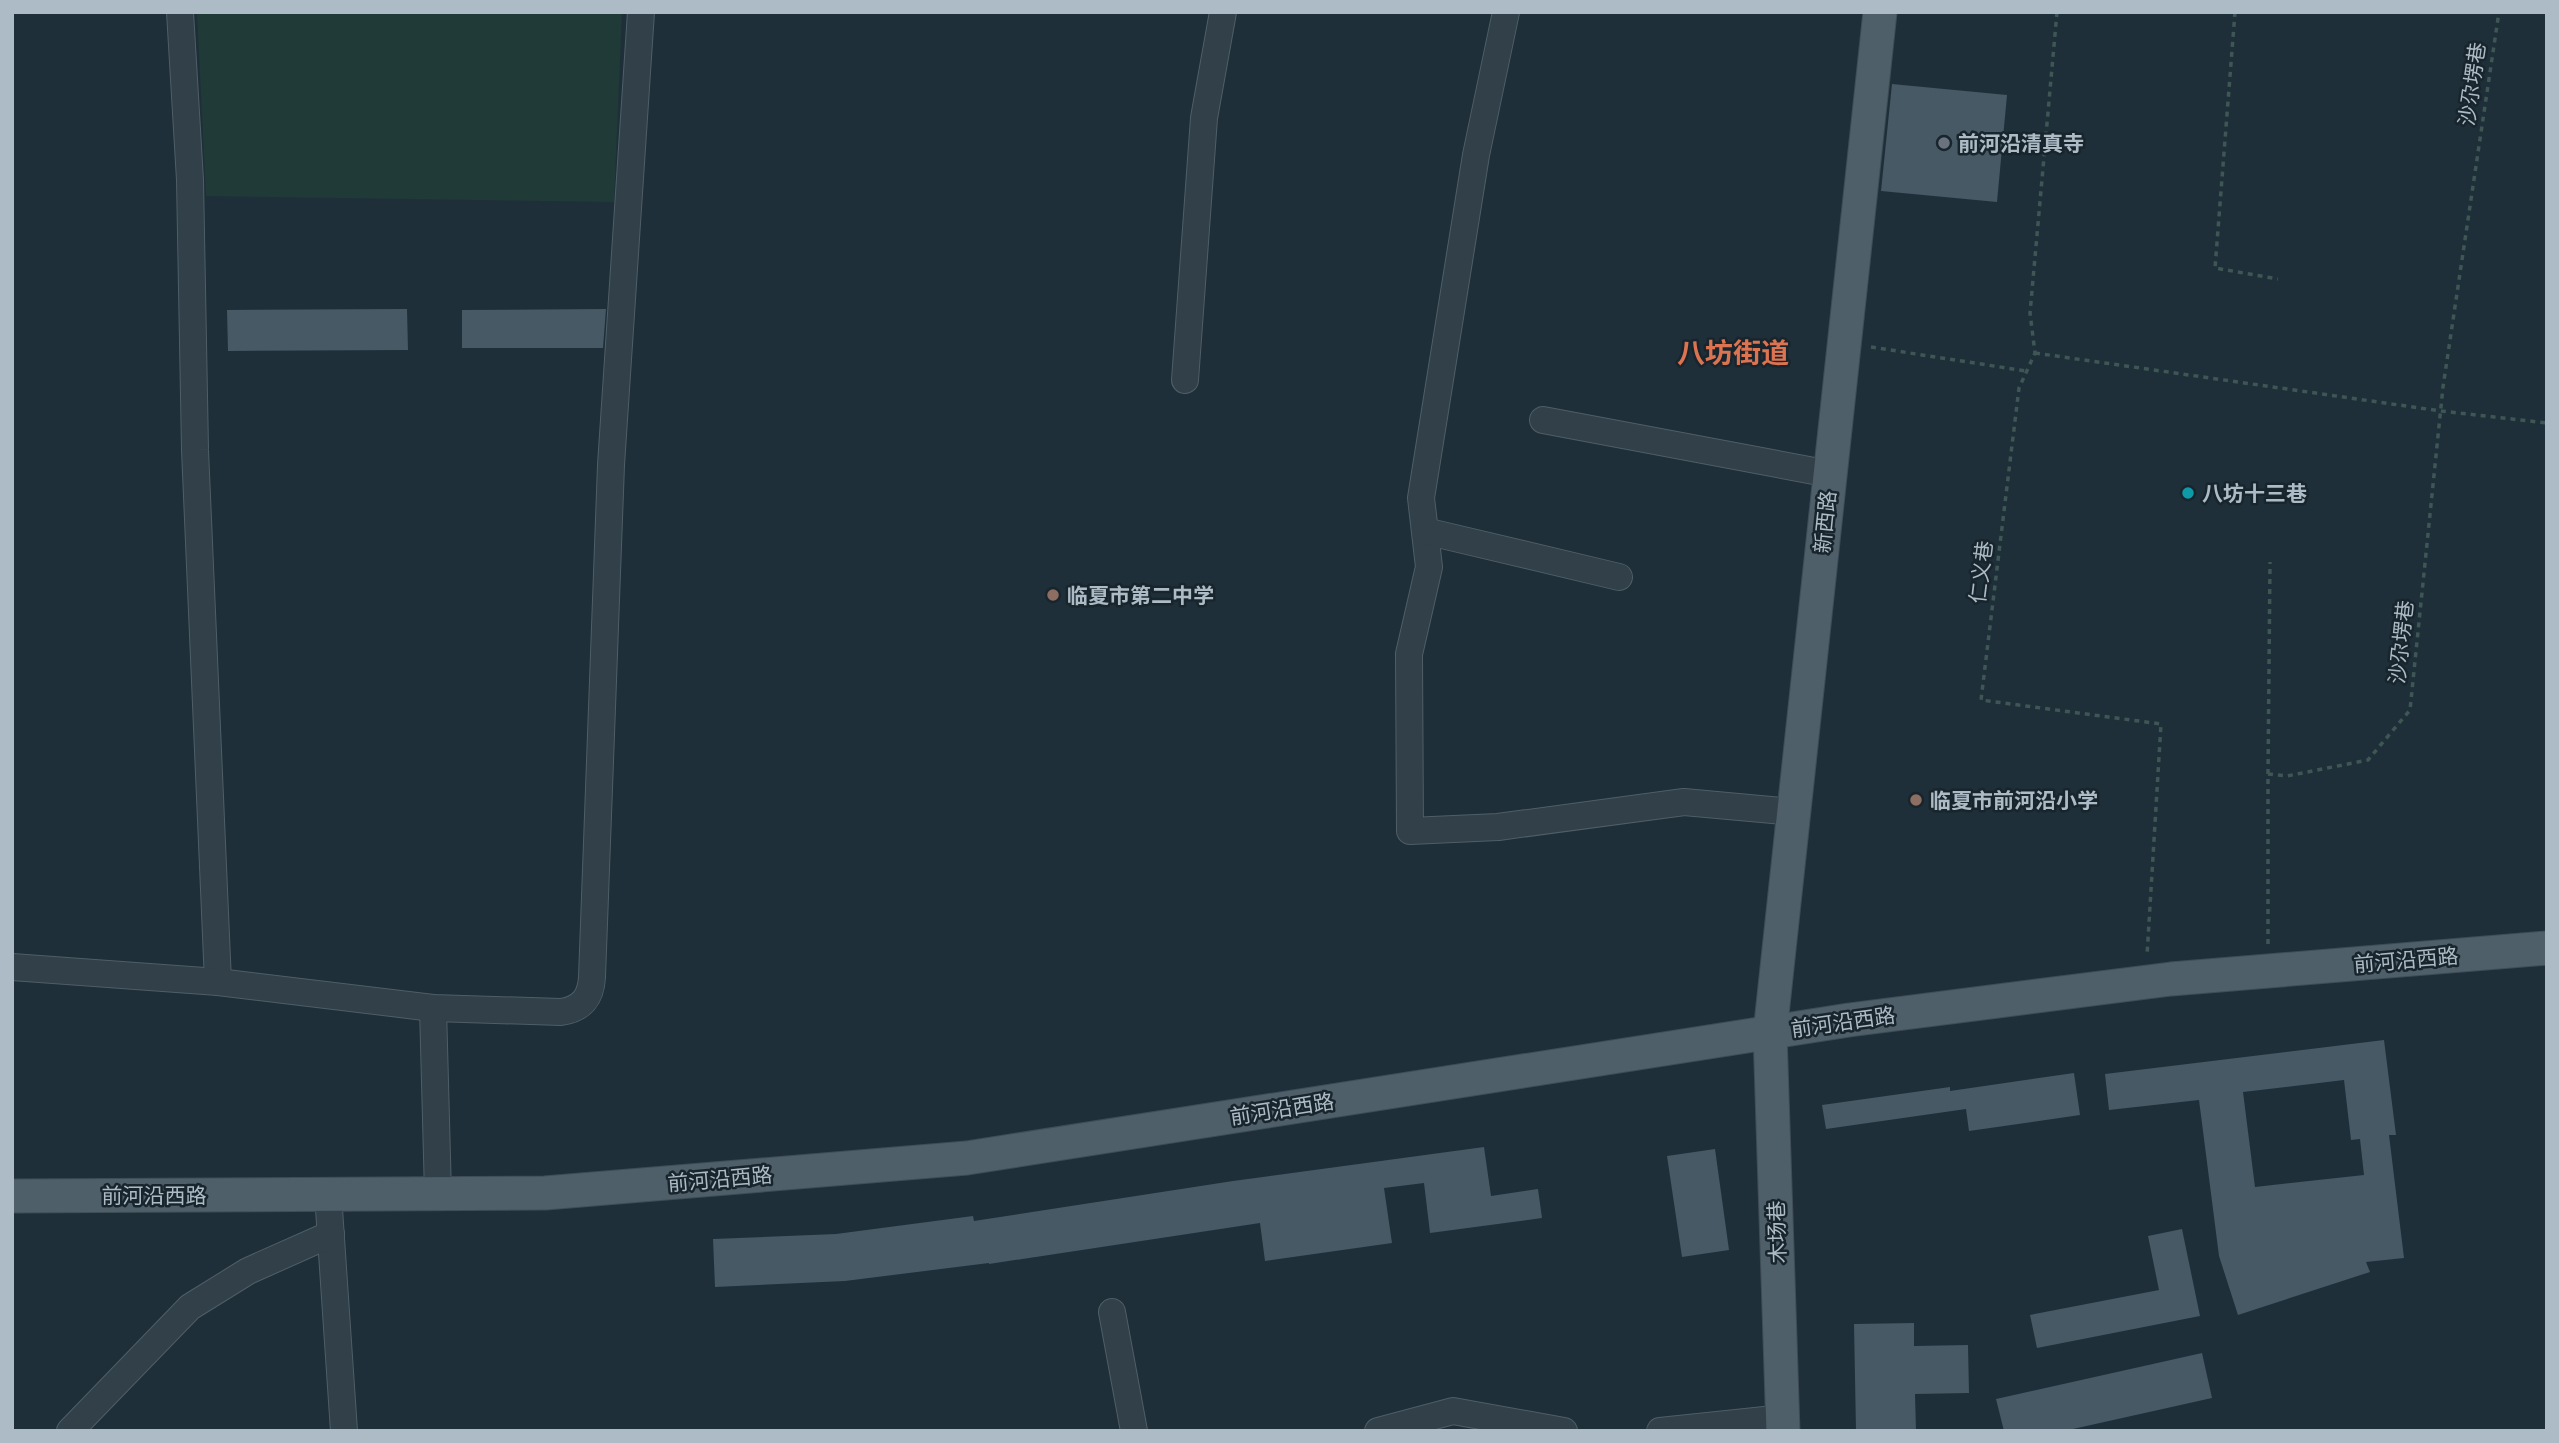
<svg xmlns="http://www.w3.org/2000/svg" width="2559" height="1443" viewBox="0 0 2559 1443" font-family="Raleway,'Noto Sans SC',sans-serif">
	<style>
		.green { fill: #203a38 }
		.building { fill: #465965; fill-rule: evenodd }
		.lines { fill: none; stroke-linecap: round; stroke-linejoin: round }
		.minor-casing { stroke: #4f5e67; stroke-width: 28 }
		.major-casing { stroke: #3e4c56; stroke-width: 35 }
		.path { stroke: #3e5654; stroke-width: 3.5; stroke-dasharray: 5 5; stroke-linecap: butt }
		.minor { stroke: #324049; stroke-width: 26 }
		.major { stroke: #4f5f6a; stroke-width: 33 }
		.worship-dot { fill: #6b7280; stroke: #18252d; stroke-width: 2.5 }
		.culture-dot { fill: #0f9aa8; stroke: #18252d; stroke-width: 2.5 }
		.education-dot { fill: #8d6e63; stroke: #18252d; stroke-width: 2.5 }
		.labels { text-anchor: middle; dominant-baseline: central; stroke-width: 5; stroke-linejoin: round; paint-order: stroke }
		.street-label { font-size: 21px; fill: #acbbc6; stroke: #18252d }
		.poi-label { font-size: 21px; font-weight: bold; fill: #acbbc6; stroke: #18252d; text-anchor: start }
		.district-label { font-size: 28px; font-weight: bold; fill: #dc7351; stroke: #18252d }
	</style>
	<rect width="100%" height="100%" fill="#1e2f39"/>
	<polygon class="green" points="197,12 622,12 614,202 206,196"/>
	<g class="building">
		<polygon points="1892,84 2007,95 1997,202 1881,191"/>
		<polygon points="407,309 408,350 228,351 227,310"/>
		<polygon points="606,309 603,348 462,348 462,310"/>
		<path d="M2384,1040L2396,1135H2389L2404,1258L2366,1262L2370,1272L2238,1315L2219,1256L2199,1100L2109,1110L2105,1074ZM2344,1080L2351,1140L2360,1139L2364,1175L2255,1187L2243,1092Z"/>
		<polygon points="2074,1073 2080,1115 1969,1131 1966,1109 1826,1129 1822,1105 1950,1087 1950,1091"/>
		<polygon points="1484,1147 1491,1196 1538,1189 1542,1218 1430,1233 1424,1183 1384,1188 1392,1243 1265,1261 1260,1223 989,1264 989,1263 845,1281 715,1287 713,1239 836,1234 973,1216 974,1221 1233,1181"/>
		<polygon points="1715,1149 1729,1250 1682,1257 1667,1156"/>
		<polygon points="2182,1229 2200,1316 2037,1348 2030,1315 2159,1290 2148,1236"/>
		<polygon points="1914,1323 1914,1346 1968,1345 1969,1393 1915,1394 1916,1431 1856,1431 1854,1324"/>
		<polygon points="2202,1353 2212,1398 2064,1431 2004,1431 1996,1399"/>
	</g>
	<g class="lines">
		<g class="minor-casing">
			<g id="minor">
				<polyline points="180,12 190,180 195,450 218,982"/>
				<polyline points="1506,12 1476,155 1421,498 1429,567 1409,654 1410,831 1498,827 1684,802 1794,812"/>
				<polyline points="1185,380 1204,118 1223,12"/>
				<polyline points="1543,420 1830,474"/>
				<polyline points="1425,531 1619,577"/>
				<path d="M12,967L218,982L433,1008L561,1012C582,1009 591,997 592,977L611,465L641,12"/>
				<polyline points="433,1008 438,1194"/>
				<polyline points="328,1194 344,1431"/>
				<polyline points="1112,1312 1134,1431"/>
				<polyline points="70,1431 190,1307 248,1271 331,1234"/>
				<polyline points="1378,1431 1453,1411 1564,1431"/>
				<polyline points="1660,1431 1782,1418"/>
			</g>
		</g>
		<g class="major-casing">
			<g id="major">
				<polyline points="12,1196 545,1193 967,1158 1849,1020 2171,979 2547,948"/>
				<polyline points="1783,1431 1770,1033 1880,12"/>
			</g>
		</g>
		<g class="path">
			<polyline points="2057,12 2030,313 2035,353 2019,388 1981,700 2161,724 2147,956"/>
			<polyline points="2186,12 2214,12"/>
			<polyline points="2235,12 2215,268 2278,279"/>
			<polyline points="1871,347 2026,371"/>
			<polyline points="2035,353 2441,411 2547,423"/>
			<polyline points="2268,774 2270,562"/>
			<polyline points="2268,944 2268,774 2287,776 2368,760 2410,710 2443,387 2499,12"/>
		</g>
		<use href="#minor" class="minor"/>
		<use href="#major" class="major"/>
	</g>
	<circle class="worship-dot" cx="1944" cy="143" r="7"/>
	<circle class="culture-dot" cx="2188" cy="493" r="7"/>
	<g class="education-dot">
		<circle cx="1053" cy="595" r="7"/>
		<circle cx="1916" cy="800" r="7"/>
	</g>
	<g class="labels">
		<g class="street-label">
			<text transform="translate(2472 84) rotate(-82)">沙尕塄巷</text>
			<text transform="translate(1825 522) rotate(-84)">新西路</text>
			<text transform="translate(1981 572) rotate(-83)">仁义巷</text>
			<text transform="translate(2401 642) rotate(-84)">沙尕塄巷</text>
			<text transform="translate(2406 960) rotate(-5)">前河沿西路</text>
			<text transform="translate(1843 1022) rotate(-8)">前河沿西路</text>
			<text transform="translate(1282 1109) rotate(-9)">前河沿西路</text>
			<text transform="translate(720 1179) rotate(-5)">前河沿西路</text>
			<text x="154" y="1195">前河沿西路</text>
			<text transform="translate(1777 1232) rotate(-92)">木场巷</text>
		</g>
		<g class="poi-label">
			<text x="1958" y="143">前河沿清真寺</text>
			<text x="2202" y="493">八坊十三巷</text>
			<text x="1067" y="595">临夏市第二中学</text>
			<text x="1930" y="800">临夏市前河沿小学</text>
		</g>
		<g class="district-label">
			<text x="1733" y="353">八坊街道</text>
		</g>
	</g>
	<rect width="2559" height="1443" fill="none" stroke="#acbbc6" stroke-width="28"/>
</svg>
